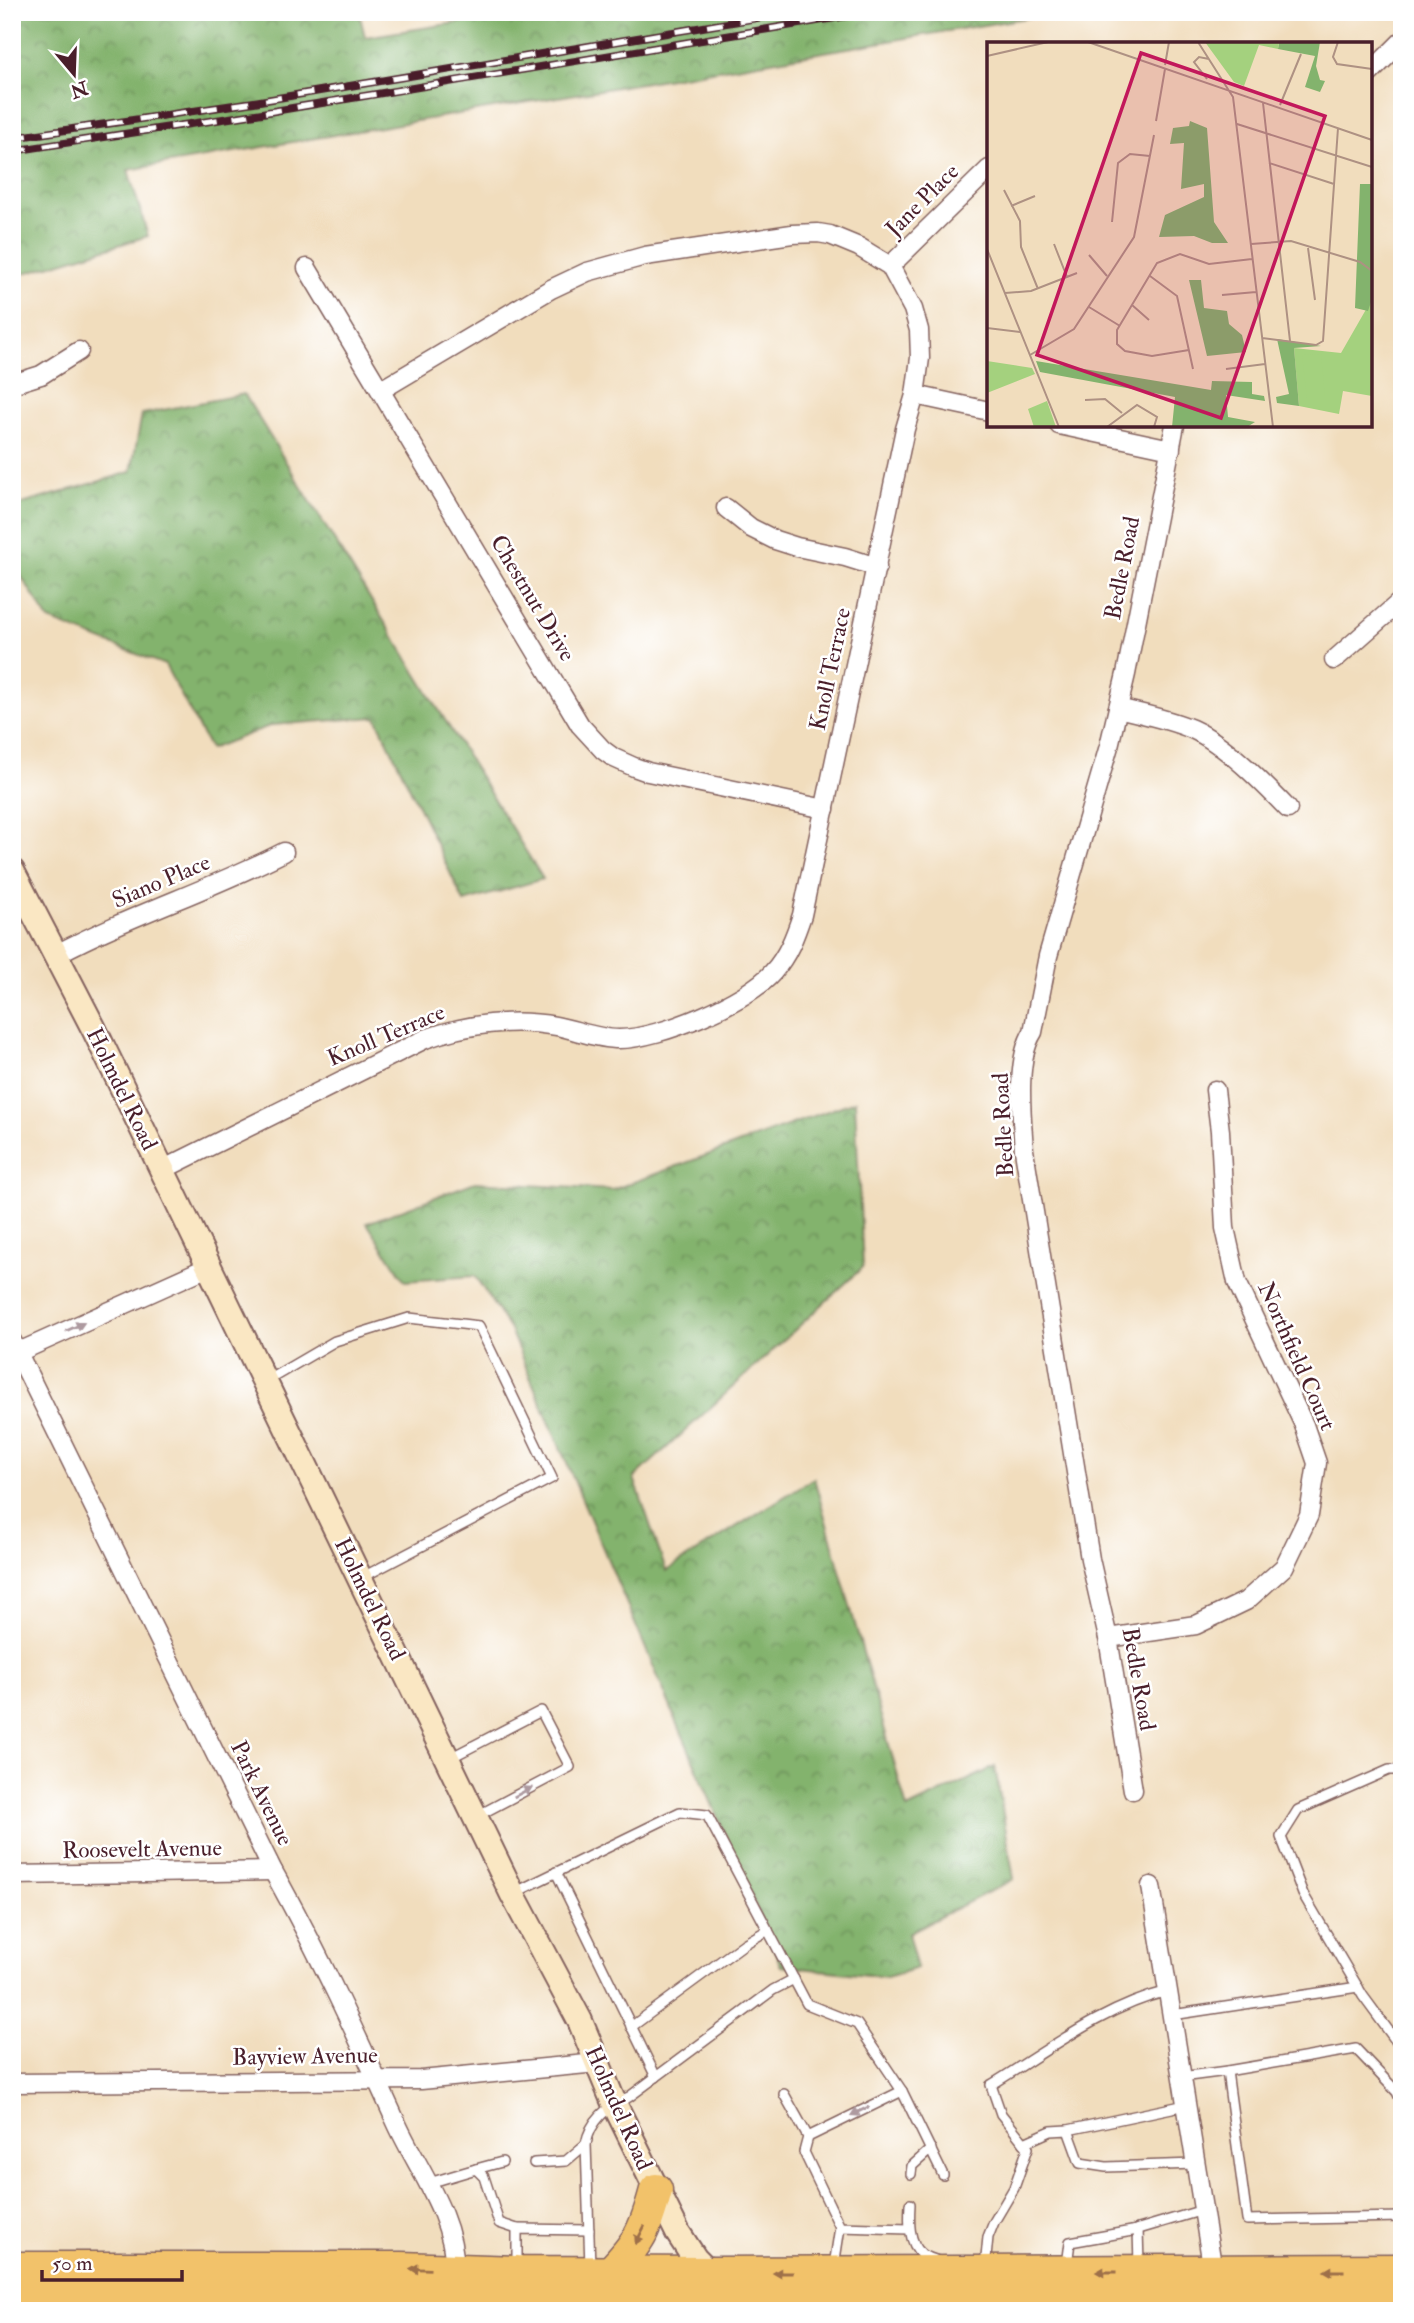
<svg xmlns="http://www.w3.org/2000/svg" width="1414" height="2323" viewBox="0 0 1414 2323" font-family="'IM FELL Double Pica',serif">
	<style>
		.forest { fill: url(#forest-crowns); stroke: #66694c; stroke-width: 2 }
		.lines { fill: none; stroke-linecap: round; stroke-linejoin: round }
		.lane-casing { stroke: #84625e; stroke-width: 12 }
		.street-casing { stroke: #84625e; stroke-width: 21 }
		.secondary-casing { stroke: #84625e; stroke-width: 28 }
		.highway-casing { stroke: #84625e; stroke-width: 35 }
		.lane { stroke: #fff; stroke-width: 9 }
		.street { stroke: #fff; stroke-width: 18 }
		.secondary { stroke: #fae7c3; stroke-width: 24 }
		.highway { stroke: #f2c26a; stroke-width: 32 }
		.rail-casing { stroke: #4a1f2b; stroke-width: 8 }
		.rail { stroke: #fff; stroke-width: 5; stroke-dasharray: 16; stroke-linecap: butt }
		.oneway { fill: #ae9aa0 }
		.oneway2 { fill: #9e704a }
		.labels { text-anchor: middle; dominant-baseline: central; stroke-width: 5; stroke-linejoin: round; paint-order: stroke }
		.street-label { font-size: 23px; fill: #4a1f2b; stroke: #fff }
		.inset-road { fill: none; stroke: #ae9183; stroke-width: 2 }
		.view { fill: #c2185b; fill-opacity: 0.15; stroke: #c2185b; stroke-width: 3.5 }
		.inset-edge { fill: none; stroke: #4a1f2b; stroke-width: 3.5 }
	</style>
	<defs>
		<pattern id="forest-crowns" width="20" height="18" patternUnits="userSpaceOnUse" patternTransform="scale(1.75)"><rect width="20" height="18" fill="#83b36d"/><path d="M2 6a3 3 0 1 1 6 0M12 15a3 3 0 1 1 6 0" fill="none" stroke="#6d915a"/></pattern>
	</defs>
	<rect width="100%" height="100%" fill="#fff"/>
	<filter id="ink" filterUnits="userSpaceOnUse"><feTurbulence type="fractalNoise" baseFrequency=".0143" numOctaves="2"/><feDisplacementMap in="SourceGraphic" scale="14" xChannelSelector="R" yChannelSelector="G"/><feConvolveMatrix kernelMatrix="1 2 1 2 8 2 1 2 1" color-interpolation-filters="sRGB"/></filter>
	<filter id="wash" filterUnits="userSpaceOnUse"><feTurbulence type="fractalNoise" baseFrequency=".00686" numOctaves="4" result="noise"/><feDisplacementMap in="SourceGraphic" scale="28" xChannelSelector="R" yChannelSelector="G"/><feGaussianBlur stdDeviation="1.57" result="paint"/><feColorMatrix in="noise" values="0 0 0 0 0 0 0 0 0 0 0 0 0 0 0 0 0 1.4 0 .05"/><feComposite in="paint" operator="in"/></filter>
	<g filter="url(#wash)">
		<rect width="100%" height="100%" fill="#f1ddbd"/>
		<g class="forest">
			<polygon points="12,12 359,12 365,37 526,12 1060,12 128,170 148,236 12,277 12,175 17,174 12,163"/>
			<polygon points="244,394 543,879 464,902 376,717 272,725 210,749 165,665 49,620 12,562 12,507 131,472 142,414"/>
			<polygon points="855,1101 863,1267 634,1478 666,1571 814,1478 907,1809 995,1767 1014,1879 908,1933 917,1968 887,1977 781,1966 510,1330 475,1276 405,1281 367,1223 475,1182 612,1190"/>
		</g>
	</g>
	<g filter="url(#ink)">
		<g class="lines">
			<g class="lane-casing">
				<g id="lane">
					<polyline points="268,1380 335,1341 409,1318 479,1326 552,1478 361,1578"/>
					<polyline points="448,1759 541,1711 570,1767 477,1816"/>
					<polyline points="1402,1770 1389,1770 1298,1810 1281,1837 1303,1894 1363,1996 1402,2049"/>
					<polyline points="556,1872 656,2077"/>
					<polyline points="514,1893 680,1812 707,1815 807,2004 857,2024 902,2091 943,2175"/>
					<polyline points="1172,2015 1358,1987"/>
					<polyline points="631,2027 744,1944 768,1930"/>
					<polyline points="1227,2071 1247,2220 1402,2217"/>
					<polyline points="1181,2077 1227,2071 1356,2049 1397,2092 1402,2103"/>
					<polyline points="784,2094 808,2137 804,2152 840,2227 909,2229"/>
					<polyline points="1068,2130 1186,2105"/>
					<polyline points="808,2137 902,2091"/>
					<polyline points="1024,2143 1051,2131 1068,2130 1080,2163 1106,2167 1195,2164"/>
					<polyline points="534,2163 566,2161 586,2144"/>
					<polyline points="476,2169 502,2162"/>
					<polyline points="911,2174 912,2166 931,2149"/>
					<polyline points="429,2183 476,2169 484,2177 499,2223 517,2229"/>
					<path d="M910,2204C909,2220 908,2243 922,2254C926,2257 933,2259 938,2261"/>
					<polyline points="1138,2229 1139,2265"/>
					<polyline points="1067,2265 1070,2242 1132,2231 1203,2210"/>
					<polyline points="834,2266 840,2227"/>
					<polyline points="517,2267 517,2229 589,2230"/>
					<path d="M590,2267L586,2144C590,2121 608,2105 629,2097L773,1990L794,1979"/>
					<path d="M985,2268L988,2237L994,2222L1014,2188L1028,2148L1001,2114L991,2085C1047,2051 1103,2007 1168,1991"/>
				</g>
			</g>
			<g class="street-casing">
				<g id="street">
					<polyline points="1370,73 1402,41"/>
					<polyline points="890,266 989,169"/>
					<polyline points="307,268 580,725 603,750 614,758 634,767 648,772 825,809"/>
					<polyline points="12,384 41,375 79,351"/>
					<polyline points="915,395 989,411"/>
					<polyline points="1059,425 1171,449"/>
					<polyline points="726,508 751,528 775,540 797,547 845,557 877,567"/>
					<polyline points="1334,660 1402,600"/>
					<path d="M1118,708C1142,714 1169,719 1192,729C1225,744 1263,783 1288,809"/>
					<path d="M57,954C130,915 210,890 284,852"/>
					<path d="M162,1170L425,1039C466,1024 513,1018 556,1026C577,1030 597,1039 619,1039C659,1039 747,1002 773,972C788,955 795,936 802,915L905,429L915,395L920,358L919,330L913,309L890,266L859,247L830,235L818,233L792,234L645,256L587,272L551,289L381,390"/>
					<path d="M12,1341L273,1871C319,1953 358,2038 397,2124C419,2172 454,2215 455,2270"/>
					<polyline points="12,1355 208,1267"/>
					<polyline points="1108,1638 1196,1625 1246,1601 1284,1567 1309,1515 1317,1463 1304,1425 1237,1282 1225,1228 1220,1131 1215,1090"/>
					<path d="M1133,1790L1108,1638L1090,1559L1024,1150C1022,1117 1015,1060 1033,1032L1048,956L1109,746L1126,674L1175,425"/>
					<polyline points="12,1875 273,1871"/>
					<polyline points="1151,1886 1213,2271"/>
					<polyline points="12,2083 421,2080 597,2063"/>
				</g>
			</g>
			<g class="secondary-casing">
				<polyline id="secondary" points="12,871 94,1029 512,1893 580,2021 614,2103 678,2233 695,2259 716,2280"/>
			</g>
			<g class="highway-casing">
				<g id="highway">
					<polyline points="12,2268 401,2268 518,2272 709,2273 1402,2270"/>
					<path d="M610,2273C640,2241 645,2231 656,2190"/>
					<polyline points="12,2291 331,2291 734,2298 1402,2295"/>
				</g>
			</g>
			<use href="#lane" class="lane"/>
			<use href="#street" class="street"/>
			<use href="#secondary" class="secondary"/>
			<use href="#highway" class="highway"/>
			<g class="rail-casing">
				<g id="rail">
					<polyline points="12,138 254,102 793,12"/>
					<polyline points="12,151 256,114 871,12"/>
				</g>
			</g>
			<use href="#rail" class="rail"/>
		</g>
		<defs><path id="oneway-solid" d="M-6-.8H1V-3.2L6.5 0L1 3.2V.8H-6Z" transform="scale(1.75)"/></defs>
		<g class="oneway">
			<use href="#oneway-solid" transform="translate(75 1327) rotate(-24)"/>
			<use href="#oneway-solid" transform="translate(523 1792) rotate(-28)"/>
			<use href="#oneway-solid" transform="translate(860 2111) rotate(154)"/>
		</g>
		<g class="oneway2">
			<use href="#oneway-solid" transform="translate(640 2235) rotate(117)"/>
			<use href="#oneway-solid" transform="translate(420 2269) rotate(-178)"/>
			<use href="#oneway-solid" transform="translate(1334 2271) rotate(180)"/>
			<use href="#oneway-solid" transform="translate(1106 2272) rotate(180)"/>
			<use href="#oneway-solid" transform="translate(783 2273) rotate(180)"/>
		</g>
	</g>
	<g class="labels">
		<g class="street-label">
			<text transform="translate(922 200) rotate(-45)">Jane Place</text>
			<text transform="translate(1122 568) rotate(-79)">Bedle Road</text>
			<text transform="translate(533 598) rotate(59)">Chestnut Drive</text>
			<text transform="translate(830 669) rotate(-78)">Knoll Terrace</text>
			<text transform="translate(161 881) rotate(-23)">Siano Place</text>
			<text transform="translate(386 1035) rotate(-23)">Knoll Terrace</text>
			<text transform="translate(122 1089) rotate(64)">Holmdel Road</text>
			<text transform="translate(1003 1125) rotate(-93)">Bedle Road</text>
			<text transform="translate(1297 1356) rotate(66)">Northfield Court</text>
			<text transform="translate(370 1599) rotate(64)">Holmdel Road</text>
			<text transform="translate(1139 1679) rotate(80)">Bedle Road</text>
			<text transform="translate(262 1793) rotate(64)">Park Avenue</text>
			<text transform="translate(142 1849) rotate(-1)">Roosevelt Avenue</text>
			<text transform="translate(305 2056) rotate(-1)">Bayview Avenue</text>
			<text transform="translate(619 2108) rotate(66)">Holmdel Road</text>
		</g>
	</g>
	<g transform="translate(987 42)">
		<rect width="385" height="385" fill="#f1ddbd"/>
		<path d="M385,257V354L356,349L352,372L312,364L307,306L354,311ZM0,319L45,326L48,332L0,351ZM60,359L69,385H47L41,367Z" fill="#a4d17e"/>
		<path d="M292,0H333L329,24L333,38L338,39L333,50L318,45L328,14L291,7ZM203,79L220,86L227,180L241,201H225L207,194L172,195L178,173L217,155V142L194,147L197,101L183,102L186,86L202,84ZM373,142H385V257L381,269L368,266ZM202,238H214L217,266L240,269L242,282L255,293L259,310L220,314ZM290,297L334,304L307,306L312,364L290,361L289,355L302,352ZM49,319L224,348L225,339L265,340V352L277,354L278,359L239,353L241,375L268,380L260,385H185L188,355L53,330Z" fill="#83b36d"/>
		<path d="M218,0H292L291,7L272,3L257,44L247,40Z" fill="#a4d17e"/>
		<path d="M334,312L338,354L320,356L315,313Z" fill="#a4d17e"/>
		<path class="inset-road" d="M101,0L385,98M211,0L246,55L286,385M351,0L346,15L350,22L385,27M0,14L61,0M178,23L182,0M220,37L207,20L212,15L222,17M276,61L303,299M293,63L314,12M169,79L178,27M250,82L385,125M282,121L347,142M17,148L33,179L34,205L51,247M24,164L48,154M125,180L131,121L143,112L163,114M67,202L80,235M264,202L304,199L373,220L385,229M321,206L328,258M0,207L72,385M102,213L120,234M163,234L190,254L206,327M18,251L44,249L90,231M235,253L269,250M145,263L162,278M102,265L133,284M0,286L33,290M275,296L329,303L336,299L351,86M202,308L165,314L138,309L130,302V288L170,221L193,212L222,222L265,217M43,313L87,287L147,195L167,93M239,327L278,322M98,358L118,357L135,371M120,385L150,363L170,375L167,385"/>
		<path class="view" d="M154,11L338,74L234,376L50,313Z"/>
		<rect width="385" height="385" class="inset-edge"/>
	</g>
	<rect width="1414" height="2323" fill="none" stroke="#fff" stroke-width="42"/>
	<g transform="translate(74 74) rotate(161)" stroke="#ffffff" stroke-width="5" paint-order="stroke">
	<path d="M0-5L12 26L0 18L-12 26Z" fill="#4a1f2b"/>
	<text y="-10" font-size="19" font-weight="bold" text-anchor="middle" fill="#4a1f2b">N</text>
	</g>
	<path d="M42 2270v10h140v-10" fill="none" stroke="#4a1f2b" stroke-width="3.5"/>
	<text x="52" y="2270" font-size="21" fill="#4a1f2b" stroke="#ffffff" stroke-width="5" paint-order="stroke">50 m</text>
</svg>
